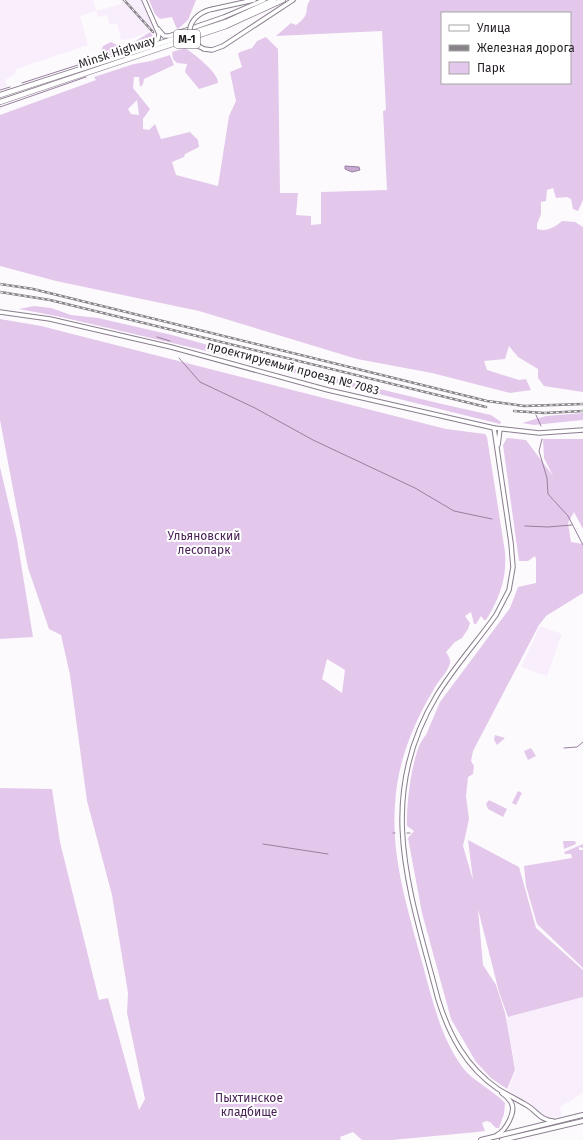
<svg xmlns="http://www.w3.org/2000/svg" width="583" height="1140" viewBox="0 0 583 1140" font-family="'Fira Sans',sans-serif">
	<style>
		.built { fill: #f9eefc }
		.green { fill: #e3c8eb; fill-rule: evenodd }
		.water { fill: #caa9d4; stroke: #987f9f }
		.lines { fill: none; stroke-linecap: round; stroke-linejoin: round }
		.stream { stroke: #987f9f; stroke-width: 1 }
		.secondary-casing { stroke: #8a7e8d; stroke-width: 5.5 }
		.primary-casing { stroke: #8a7e8d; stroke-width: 6 }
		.highway-casing { stroke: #8a7e8d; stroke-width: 6 }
		.secondary { stroke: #fff; stroke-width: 3.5 }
		.primary { stroke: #fff; stroke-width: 4 }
		.highway { stroke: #fff; stroke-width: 4.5 }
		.rail-casing { stroke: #878388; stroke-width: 2.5 }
		.rail { stroke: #fff; stroke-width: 1; stroke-dasharray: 3; stroke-linecap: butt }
		.secondary-bridge-casing { stroke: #8a7e8d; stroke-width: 5.5; stroke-linecap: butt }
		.secondary-bridge { stroke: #fff; stroke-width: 3.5 }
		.labels { text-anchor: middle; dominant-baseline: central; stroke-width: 4; stroke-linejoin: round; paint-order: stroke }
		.shield { fill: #fff; stroke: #646165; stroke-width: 1 }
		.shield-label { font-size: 11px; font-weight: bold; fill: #221d23 }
		.street-label { font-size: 12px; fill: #221d23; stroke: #fff }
		.park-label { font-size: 12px; fill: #4b2257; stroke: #fff }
	</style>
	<rect width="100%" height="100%" fill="#fdfafe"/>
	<g class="built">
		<polygon points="0,0 93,0 96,11 121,4 122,2 120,0 141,0 157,33 154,35 150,31 133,38 121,40 117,23 110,25 107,15 98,17 96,11 80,16 88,45 16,69 15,74 5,80 7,86 0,88"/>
		<polygon points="540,626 562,634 547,676 521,667"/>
		<polygon points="583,997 583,1093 560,1107 562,1116 547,1119 539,1111 508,1090 516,1070 506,1018"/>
	</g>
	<g class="green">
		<polygon points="149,0 196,0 188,20 178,29 176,27 172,17 160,19 155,14"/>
		<path d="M310,0H583V200L578,211L573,209L571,199L567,197L556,198L553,188L547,190L546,201L541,202V214L537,224V229C547,232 555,227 562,221L575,222L583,227V392L544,386L538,378V369L518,357L509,346L505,359L484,361L487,370L519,380L526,379L531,390L510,393L432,373L357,359L199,311L56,281L0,266V115L96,80L94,77L134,64L151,61L170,55L174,65L144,79L143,84L140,87L139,77H134L133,88L150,109L143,119V129L149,130L155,124L161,139L190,132L198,140L199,147L185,154L184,157L172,162L176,175L218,186L229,116L236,101L230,72L242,67L238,54L240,52L252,48L257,41L266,37L278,49L280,193H298L296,215L311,216V225L321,224V192L387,190L383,111L386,110L382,31L276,36L291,23L296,25C312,14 303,10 310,0ZM442,13H570V83H442ZM137,100L139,115L131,114L128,109Z"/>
		<polygon points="150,32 153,36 135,45 131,44"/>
		<polygon points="111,42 125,49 110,55 99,56 103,46"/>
		<path d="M185,48C193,53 219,73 218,83L199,89L185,72L187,64L177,63L173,59L172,52Z"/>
		<polygon points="34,306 51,308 71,315 98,318 172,335 284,366 442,404 491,415 501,422 500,424 198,349 61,317 19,309"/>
		<path d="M0,319L41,326L446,429L485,434L487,437L505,552C507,577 500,598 486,620H484L481,616L476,624H474L471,612L465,616L470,623L468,629L462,638L455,642L446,652C449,657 452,661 449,666C446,674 438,681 434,689C413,724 397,763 395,805C391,858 408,910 422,962C432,998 440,1037 463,1068C473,1081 493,1090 505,1103L504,1114L499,1128H496L490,1122L486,1121L482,1123L485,1131L477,1132L392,1140H362L353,1132L340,1137L341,1140H0V788L52,789L60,842L99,1000L108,998L139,1110L145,1099L127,1013L128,993L112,895L87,801L70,675L61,635L49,629L28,568L0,420ZM327,659L345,670L342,693L322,679Z"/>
		<polygon points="583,413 583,420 534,425 522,423 546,416"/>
		<path d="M507,438L526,440L553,476L544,458L543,439H583V529L574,512L568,523L571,542L583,544V593L546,616L539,625L473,751L471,761L474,766L473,774L468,777L466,796L469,819L463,846L473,880L468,840L519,867L536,928L583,970V997L508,1017L499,992L478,909L483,965L496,985L505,1013L511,1046L515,1070L507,1089L491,1078L476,1062L451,1019L422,913L408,838L414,831L407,826C406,807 412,748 426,735L440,702L510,608L518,587L536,583V559L535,556L528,561H519L503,445Z"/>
		<polygon points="0,467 17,539 33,637 0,639"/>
		<polygon points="495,735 505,738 497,745 494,740"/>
		<polygon points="531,748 536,756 528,760 524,751"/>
		<polygon points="518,791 522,793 516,805 512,803"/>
		<polygon points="489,800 507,809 503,817 488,809 486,804"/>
		<polygon points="563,841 575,841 576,844 564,849"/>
		<polygon points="583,844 583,848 579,847 579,850 583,850 583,968 537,924 526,886 524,866 572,858 571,854 565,854 564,852"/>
	</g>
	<polygon class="water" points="345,166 359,167 360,170 352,172 345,169"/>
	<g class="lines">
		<g class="stream">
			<polyline points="22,83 81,64"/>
			<polyline points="0,90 10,87"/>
			<polyline points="0,107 86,77"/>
			<polyline points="157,337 170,341"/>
			<polyline points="179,358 200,382 255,408 313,440 415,488 454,511 492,519"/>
			<polyline points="536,415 541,426"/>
			<polyline points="542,439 539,451 547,478 548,494 568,516 583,545"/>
			<polyline points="525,526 548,527 572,525"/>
			<polyline points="564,748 577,747 583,742"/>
			<polyline points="393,833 395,833"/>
			<polyline points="407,833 410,833"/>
			<polyline points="263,844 328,854"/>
		</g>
		<g class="secondary-casing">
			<g id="secondary">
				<polyline points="144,0 159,34 158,39 152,44"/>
				<polyline points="213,9 254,0"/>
				<polyline points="158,29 164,36 169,36 224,17 264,0"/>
				<polyline points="204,49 212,50 223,46 293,0"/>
				<polyline points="0,312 50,319 171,347 328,390 494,428 539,433 583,430"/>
				<path d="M494,428L511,543L513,567L509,590L496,615C477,642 454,667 437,695C374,799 410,891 438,999C449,1035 466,1067 498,1089C508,1095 518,1100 528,1106C536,1111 542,1121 553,1121"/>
				<polyline points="498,445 500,429"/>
				<path d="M497,1135C505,1131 517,1112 511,1102C509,1099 505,1095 502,1093"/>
			</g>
		</g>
		<g class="primary-casing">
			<g id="primary">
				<polyline points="481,1140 583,1115"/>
				<polyline points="502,1140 583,1121"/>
			</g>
		</g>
		<g class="highway-casing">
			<g id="highway">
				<polyline points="0,95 226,22 274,0"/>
				<polyline points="0,102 226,26 283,0"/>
			</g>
		</g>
		<use href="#secondary" class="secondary"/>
		<use href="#primary" class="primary"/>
		<use href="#highway" class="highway"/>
		<g class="rail-casing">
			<g id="rail">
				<polyline points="124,0 153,32"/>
				<polyline points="0,284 33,289 487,401 524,406 583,404"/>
				<polyline points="0,292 50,300 486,407"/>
				<polyline points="514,411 544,413 583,411"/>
			</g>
		</g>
		<use href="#rail" class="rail"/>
		<g class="secondary-bridge-casing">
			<path id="secondary-bridge" d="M204,49C179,38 190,13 213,9"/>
		</g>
		<use href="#secondary-bridge" class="secondary-bridge"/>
	</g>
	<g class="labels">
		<rect class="shield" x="174" y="30" width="26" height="18" rx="3"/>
		<g class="shield-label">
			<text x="187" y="39">М-1</text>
		</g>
		<g class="street-label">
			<text transform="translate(117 52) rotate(-18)">Minsk Highway</text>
			<text transform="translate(293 368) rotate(15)">проектируемый проезд № 7083</text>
		</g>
		<g class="park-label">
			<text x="204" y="536">Ульяновский<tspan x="204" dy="14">лесопарк</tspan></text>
			<text x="249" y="1098">Пыхтинское<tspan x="249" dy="14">кладбище</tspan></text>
		</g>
	</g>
	<rect x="441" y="12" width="130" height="72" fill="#ffffff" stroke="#a7a5a7"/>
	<rect x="449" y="25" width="20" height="6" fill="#ffffff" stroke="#a7a5a7"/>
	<text x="477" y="32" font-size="12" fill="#221d23">Улица</text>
	<rect x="449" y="45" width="20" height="6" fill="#878388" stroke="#a7a5a7"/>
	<text x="477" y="52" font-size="12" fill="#221d23">Железная дорога</text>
	<rect x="449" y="62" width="20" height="12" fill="#e3c8eb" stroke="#a7a5a7"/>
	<text x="477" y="72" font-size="12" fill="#221d23">Парк</text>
</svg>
